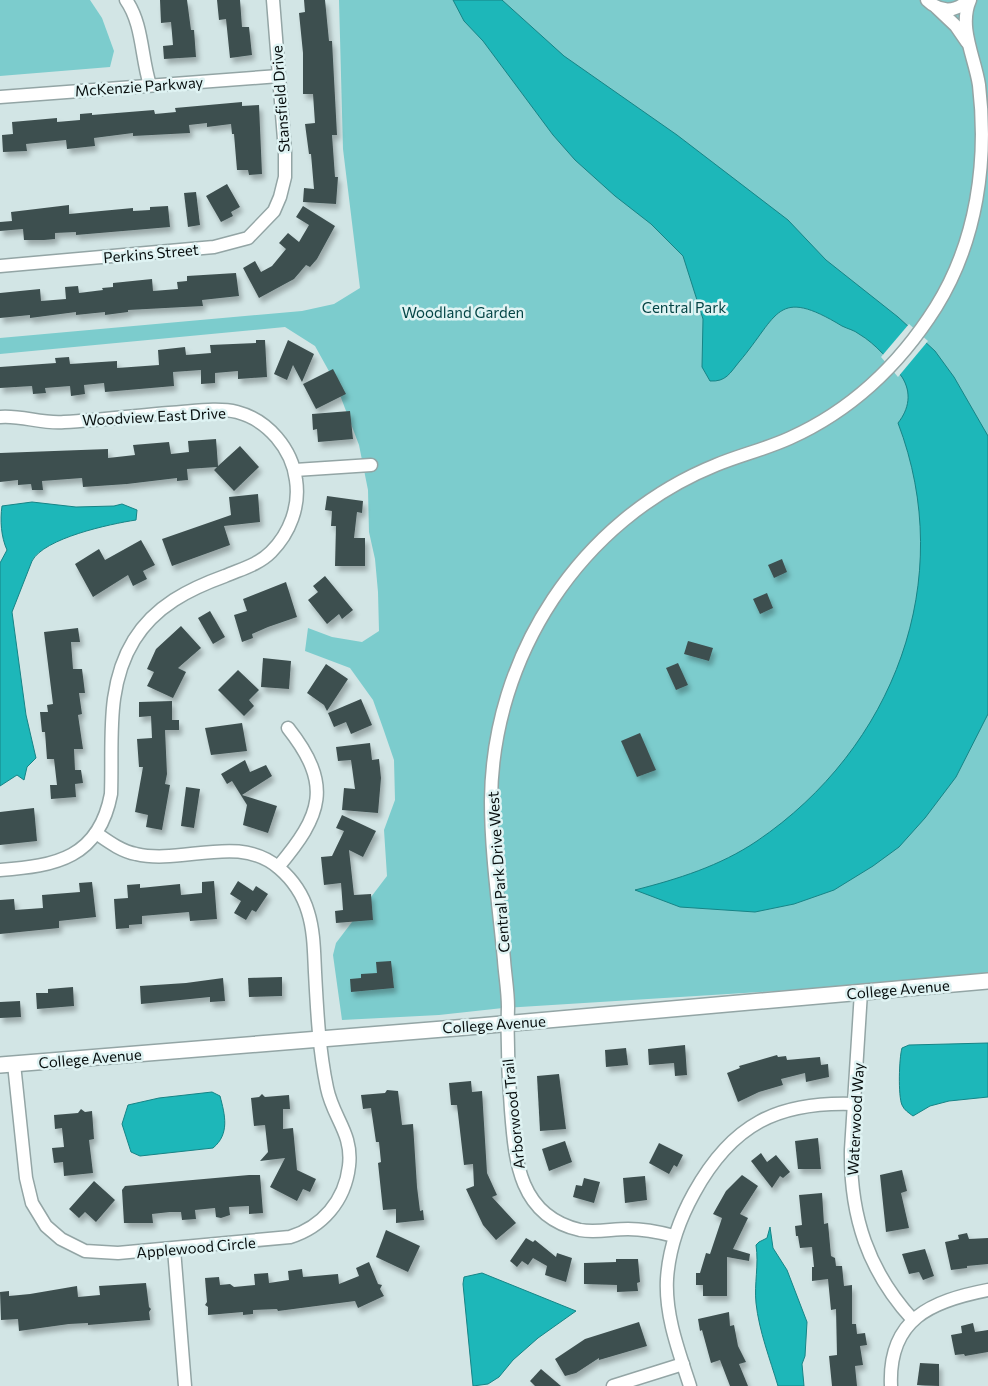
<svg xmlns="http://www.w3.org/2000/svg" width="988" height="1386" viewBox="0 0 988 1386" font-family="Commissioner,sans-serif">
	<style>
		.green { fill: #7ccccd }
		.water { fill: #1db7b9; stroke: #178486 }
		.pier { fill: #d2e5e5 }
		.building { fill: #3e4f4f; filter: url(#shadow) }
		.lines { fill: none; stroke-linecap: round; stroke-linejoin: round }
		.minor-casing { stroke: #93a5a5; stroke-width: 15 }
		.major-casing { stroke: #93a5a5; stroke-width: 18 }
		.minor { stroke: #fff; stroke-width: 12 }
		.major { stroke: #fff; stroke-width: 15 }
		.labels { text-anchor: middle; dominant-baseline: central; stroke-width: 5; stroke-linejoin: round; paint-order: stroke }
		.street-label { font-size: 15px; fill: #080e0e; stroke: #dff3f3 }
		.park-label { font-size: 15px; fill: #054546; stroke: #dff3f3 }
	</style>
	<defs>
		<filter id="shadow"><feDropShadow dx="3" dy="5" stdDeviation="2.5" flood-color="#0004"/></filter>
	</defs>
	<rect width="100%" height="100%" fill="#d2e5e5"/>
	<g class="green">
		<polygon points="0,0 90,0 102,18 114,51 110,67 0,76"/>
		<polygon points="339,0 988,0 988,978 503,1008 439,1015 342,1020 333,955 336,943 387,876 384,830 395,800 394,760 383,728 373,700 350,668 305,651 308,628 332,637 362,642 379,631 378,592 375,559 369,532 368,490 359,445 335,382 315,346 285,327 0,354 0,338 302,311 334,304 360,288 343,149"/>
	</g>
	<g class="water">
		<path d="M453,0H502L564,56L677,135L788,220L826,260L898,317L935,351L954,377L988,436V714L956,777L925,818L899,847L873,866L834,890L794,904L755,912L680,907L635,890C678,879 720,866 757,841C894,748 958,580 898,423C909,409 912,393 902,377C890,361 876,344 859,334C854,330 848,329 842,326C776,286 779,315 739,362C730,373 726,382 710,381L702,367L703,319L683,256L651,224L615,196L575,160L553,135L483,41L464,21Z"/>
		<path d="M32,502L76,507L114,506L122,504L137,510L136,520C110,524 44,538 32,561L12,612L26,715L36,758L27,767L24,780L17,775L0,786V563L7,550C1,537 0,520 2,506Z"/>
		<path d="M988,1043V1097L949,1101L930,1106L913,1116C909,1113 904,1110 902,1105C898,1096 899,1058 902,1048L909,1045Z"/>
		<path d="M212,1092L220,1096C225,1115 230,1134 213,1148L140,1156L131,1152L122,1124L128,1105L159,1098Z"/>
		<path d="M770,1227L773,1248L787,1270L807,1322L805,1356L802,1364L804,1386H778C770,1359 759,1331 756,1303C754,1284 759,1265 756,1245L759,1242L767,1238Z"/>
		<polygon points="482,1273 576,1311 538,1338 513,1360 499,1377 488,1384 473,1386 463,1284 464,1277"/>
	</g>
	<polygon class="pier" points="909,324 928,341 898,377 881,357"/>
	<g class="building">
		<polygon points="160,0 187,0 191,30 194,30 196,57 164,59 163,46 173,45 171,22 161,23"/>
		<polygon points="217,0 240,0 242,27 249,27 252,55 230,58 226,19 219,20"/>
		<polygon points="304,0 325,0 329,41 332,41 337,135 332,135 335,177 338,177 336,204 303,202 304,188 314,189 311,154 309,154 305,124 315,123 313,94 303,94 303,53 299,13 305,12"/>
		<polygon points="242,102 242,106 259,105 262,174 249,175 248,170 237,170 234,134 232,134 231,124 207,127 207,123 189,125 190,133 133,136 133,133 94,138 95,146 67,149 66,140 26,144 27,151 3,152 2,135 13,134 12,122 57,118 57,122 80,120 80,114 92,113 92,115 154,110 155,114 176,112 175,108"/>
		<polygon points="227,184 240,207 231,212 233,216 221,222 206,196"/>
		<polygon points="196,192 200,225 188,227 184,193"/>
		<polygon points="69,205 69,214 133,208 133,211 150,210 150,207 168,206 170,227 76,235 76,232 55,233 55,239 44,240 24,240 23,229 0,231 0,222 12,221 11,212"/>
		<polygon points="303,206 335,226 317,259 310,267 306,265 294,279 259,298 243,268 255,261 261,272 272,266 286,249 279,243 288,233 299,242 309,225 296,217"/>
		<polygon points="236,273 239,296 202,300 203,306 128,310 128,312 105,315 105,312 76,315 76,312 30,318 30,315 0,318 0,293 40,289 41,301 66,299 65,287 78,286 79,293 103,290 102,288 113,287 113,283 152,279 153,291 178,289 177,282 187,281 187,276"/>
		<polygon points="256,340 265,340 267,377 238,379 238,371 215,373 215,383 201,384 201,370 173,372 174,386 105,392 104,383 84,385 85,394 71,396 70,386 45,388 46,393 33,394 32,386 0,388 0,367 56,363 55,358 69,357 70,364 117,361 117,368 159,365 158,350 185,347 186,355 211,353 210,345 256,343"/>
		<polygon points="288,340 314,354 302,382 293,365 287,380 274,374"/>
		<polygon points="333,369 346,394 316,409 303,384"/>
		<polygon points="350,411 353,439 318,442 317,429 313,430 312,414"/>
		<polygon points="216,439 218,466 240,446 259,467 234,491 214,470 217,467 187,469 188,480 177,481 177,478 127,484 83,487 82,478 42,481 43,490 32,490 31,484 18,485 18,480 0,482 0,453 108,449 108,458 135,455 133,445 169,442 171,454 189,452 188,441"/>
		<polygon points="258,494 260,522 224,526 230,545 172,566 162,539 231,515 229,497"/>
		<polygon points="327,496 363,501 362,513 357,512 354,538 365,538 365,566 335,566 336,526 331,526 332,511 325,510"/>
		<polygon points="141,540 155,565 143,571 147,579 133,586 128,575 93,597 75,564 99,549 105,560"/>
		<polygon points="782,559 787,572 774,578 768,565"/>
		<polygon points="325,576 353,610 342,619 339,614 327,624 308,600 318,592 313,586"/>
		<polygon points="286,582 297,617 268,627 252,634 253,638 242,642 234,615 247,611 243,599"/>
		<polygon points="767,593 773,608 760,614 753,599"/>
		<polygon points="210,611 225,637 213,644 198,618"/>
		<polygon points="181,626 201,648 178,668 186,672 173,698 147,686 154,672 147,669 156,649"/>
		<polygon points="78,628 80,642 71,642 73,669 82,669 85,693 79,693 82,714 78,715 83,749 74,749 75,770 81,770 83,783 75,784 76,797 51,799 50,785 57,785 54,759 47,759 45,732 42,732 40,712 48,712 47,705 53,704 44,632"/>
		<polygon points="688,641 713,648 709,661 684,654"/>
		<polygon points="263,658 291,661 289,689 261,687"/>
		<polygon points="678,663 688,685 676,690 666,668"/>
		<polygon points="326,664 348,679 327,711 324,705 307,693"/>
		<polygon points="238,670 259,690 249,700 254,706 244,716 218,690"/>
		<polygon points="361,699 372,725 351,734 346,722 334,727 328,713"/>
		<polygon points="172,701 172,720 179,720 179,730 165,730 167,774 165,784 170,785 162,830 146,827 148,815 135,812 143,767 139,767 137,739 152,738 151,716 139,717 139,702"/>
		<polygon points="242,723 247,751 211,755 205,728"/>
		<polygon points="640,733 656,770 637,777 621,741"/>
		<polygon points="370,743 372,760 379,759 381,778 378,813 342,810 344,788 355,789 351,760 338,761 336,747"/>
		<polygon points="245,760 250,772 266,765 272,776 242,795 277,806 268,833 243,825 247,805 232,781 227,784 221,774"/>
		<polygon points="186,787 200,789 194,828 181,826"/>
		<polygon points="34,808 37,841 0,845 0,812"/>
		<polygon points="342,815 376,831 363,857 349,850 354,895 371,894 373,920 336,923 335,911 343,910 341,883 324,885 321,857 332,856 344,831 336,828"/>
		<polygon points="214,881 217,919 190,921 189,912 142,916 142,924 129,925 129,928 116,929 114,899 128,898 127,885 140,884 140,888 180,884 181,895 202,893 202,882"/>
		<polygon points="238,881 253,891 256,886 268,894 256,912 252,910 246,920 234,913 241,901 230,894"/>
		<polygon points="92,882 96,917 59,921 59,928 0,934 0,900 14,899 15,910 43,908 42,895 80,892 79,883"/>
		<polygon points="391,961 394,988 351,992 350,979 361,978 361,974 377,973 376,962"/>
		<polygon points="282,977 282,996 249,997 248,978"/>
		<polygon points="223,978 225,1001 210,1002 210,997 141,1004 140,986 186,983"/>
		<polygon points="73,987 74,1006 37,1009 36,993 48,993 48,989"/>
		<polygon points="20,1001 21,1017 0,1018 0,1002"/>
		<polygon points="685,1045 687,1075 675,1076 674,1063 649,1065 648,1049"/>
		<polygon points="626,1048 628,1065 606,1067 605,1050"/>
		<polygon points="777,1055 778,1057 786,1056 787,1060 820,1057 821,1065 828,1064 829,1077 806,1082 805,1073 781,1079 783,1085 759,1092 738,1102 727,1073 740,1068 739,1066"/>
		<polygon points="559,1074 566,1129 540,1131 537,1076"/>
		<polygon points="471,1081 472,1092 482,1091 487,1173 497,1195 492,1197 516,1223 496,1240 483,1225 466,1189 474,1186 473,1164 464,1165 457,1105 451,1105 449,1083"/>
		<polygon points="387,1090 398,1091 402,1125 413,1124 417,1187 420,1211 423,1210 424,1220 396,1223 396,1209 383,1210 378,1163 381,1162 379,1142 376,1142 371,1108 363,1109 361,1095 385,1093"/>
		<polygon points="262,1094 265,1097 289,1095 290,1109 283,1109 283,1129 293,1128 297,1170 316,1179 310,1192 303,1189 297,1201 270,1187 285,1158 260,1161 268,1152 265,1125 254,1126 251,1098 259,1097"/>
		<polygon points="81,1109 85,1112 92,1111 94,1139 89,1140 93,1173 64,1176 63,1162 54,1163 52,1148 64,1147 62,1128 55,1129 54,1115 78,1113"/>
		<polygon points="818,1138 821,1169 798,1169 795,1141"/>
		<polygon points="565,1141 572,1162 549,1171 542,1149"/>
		<polygon points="659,1143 683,1155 677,1167 674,1165 669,1174 649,1163"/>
		<polygon points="761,1153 767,1162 776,1155 790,1172 783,1178 780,1176 772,1188 751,1161"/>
		<polygon points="902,1170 907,1191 901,1193 909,1228 886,1232 880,1175"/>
		<polygon points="249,1175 260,1175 263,1213 249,1214 249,1206 229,1207 230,1215 221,1218 216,1217 215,1208 195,1210 196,1219 182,1220 181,1212 170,1212 152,1214 153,1223 124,1223 122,1190 125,1186"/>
		<polygon points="742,1175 758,1186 740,1214 748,1218 733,1249 750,1254 749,1261 727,1257 727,1296 703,1296 703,1285 696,1285 696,1273 700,1273 706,1253 710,1254 722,1218 713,1214 726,1191"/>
		<polygon points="645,1176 647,1200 625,1203 623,1178"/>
		<polygon points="584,1178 600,1182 594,1203 573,1197 576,1185 582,1186"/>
		<polygon points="94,1181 115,1200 96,1222 85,1212 79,1218 69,1209"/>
		<polygon points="822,1193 824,1224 828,1223 831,1256 835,1258 836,1266 842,1266 844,1286 852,1285 852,1324 856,1324 857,1334 865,1333 867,1345 860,1346 863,1365 855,1366 857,1386 832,1386 829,1356 837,1355 836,1309 831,1310 828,1279 812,1281 812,1267 814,1267 812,1247 800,1248 798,1236 796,1236 795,1226 802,1225 799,1195"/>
		<polygon points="386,1230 420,1246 408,1272 376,1257"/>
		<polygon points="967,1233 969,1239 988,1238 988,1264 967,1266 967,1268 951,1270 945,1242 959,1239 958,1235"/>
		<polygon points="526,1238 533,1242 535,1240 556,1257 557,1253 572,1258 566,1282 545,1275 547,1266 533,1258 528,1265 522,1261 517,1267 510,1261"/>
		<polygon points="925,1249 934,1276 923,1280 919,1272 909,1274 902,1254"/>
		<polygon points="616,1259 638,1259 640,1282 637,1283 638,1291 617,1292 617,1285 584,1284 584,1263 616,1262"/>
		<polygon points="369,1262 378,1284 382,1285 380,1289 384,1296 358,1308 355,1301 278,1311 277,1309 253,1310 253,1314 243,1315 243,1312 208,1315 208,1307 205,1305 207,1302 205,1278 219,1277 220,1285 230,1284 234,1287 255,1285 254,1274 268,1273 269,1283 289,1280 288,1271 302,1269 303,1277 338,1274 339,1284 359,1276 356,1268"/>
		<polygon points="146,1283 149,1307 151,1309 149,1312 150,1320 88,1325 88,1323 69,1324 19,1331 18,1319 1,1320 0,1292 9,1291 9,1296 30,1294 77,1286 78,1297 100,1295 99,1286"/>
		<polygon points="729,1312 730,1326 734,1325 738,1346 746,1362 739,1364 748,1386 730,1386 720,1360 711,1363 702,1330 700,1331 698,1319"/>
		<polygon points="639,1322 647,1346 599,1360 599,1358 576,1373 565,1376 555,1359 585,1339"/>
		<polygon points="973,1323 975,1332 988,1330 988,1352 965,1356 964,1354 955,1355 951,1335 962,1333 961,1326"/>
		<polygon points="920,1363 939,1364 939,1386 917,1385"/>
		<polygon points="541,1369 561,1386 535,1386 530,1381"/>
	</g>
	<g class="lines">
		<g class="minor-casing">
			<g id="minor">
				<path d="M126,0C143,24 141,57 150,85"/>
				<path d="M927,0C939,12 956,13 968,0"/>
				<polyline points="937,8 956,26 967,42"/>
				<polyline points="0,97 279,76"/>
				<polyline points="0,266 214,247 248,238 274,211 280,197 285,177 285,152 273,0"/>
				<path d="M0,417C21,415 42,424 64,422C99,420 134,416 169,413C191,412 216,407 237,412C268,420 292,449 296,480C300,506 290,533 271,552C258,565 241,569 225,576C189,589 155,606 134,640C105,687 113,741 111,794C99,858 56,866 0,870"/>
				<polyline points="295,470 371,465"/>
				<path d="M278,867C322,815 333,785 288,728"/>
				<path d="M861,992L851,1150C850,1216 868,1271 913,1320"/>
				<path d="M14,1064L26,1178L32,1203L46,1226L61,1239L85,1251L118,1253L290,1237C322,1227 345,1201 349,1166C353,1133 333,1118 327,1088C319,1050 317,1010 315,972C314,952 314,931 308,912C303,895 293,880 279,868C239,833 182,865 136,854C121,851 109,842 96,833"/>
				<path d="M674,1236C659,1232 644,1229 628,1229C612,1229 595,1233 580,1230C519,1216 515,1161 511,1110C508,1075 507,1042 508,1007C508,991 505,975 504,960C499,907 491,854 491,801C492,656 580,520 716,465C740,455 766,449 790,438C852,410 900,364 936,307C977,241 988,161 979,85C975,58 958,27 970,0"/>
				<polyline points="174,1249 185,1386"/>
				<polyline points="613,1386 683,1364"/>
				<path d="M690,1386C679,1352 665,1316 667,1279C669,1248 679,1220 694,1193C732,1124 778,1101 855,1104"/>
				<path d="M891,1386C888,1319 931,1301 988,1290"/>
			</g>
		</g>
		<g class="major-casing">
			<polyline id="major" points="0,1065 468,1027 988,981"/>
		</g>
		<use href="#minor" class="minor"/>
		<use href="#major" class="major"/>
	</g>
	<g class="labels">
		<g class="street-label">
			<text transform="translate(139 86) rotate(-4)">McKenzie Parkway</text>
			<text transform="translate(280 99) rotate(-94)">Stansfield Drive</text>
			<text transform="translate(151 253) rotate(-5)">Perkins Street</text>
			<text transform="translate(154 416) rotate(-3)">Woodview East Drive</text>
			<text transform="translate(498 872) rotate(-94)">Central Park Drive West</text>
			<text transform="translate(898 989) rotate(-5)">College Avenue</text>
			<text transform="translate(494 1024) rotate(-4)">College Avenue</text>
			<text transform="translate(90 1058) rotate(-5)">College Avenue</text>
			<text transform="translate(513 1114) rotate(-96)">Arborwood Trail</text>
			<text transform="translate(855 1119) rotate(-87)">Waterwood Way</text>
			<text transform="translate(196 1247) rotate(-5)">Applewood Circle</text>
		</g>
		<g class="park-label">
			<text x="684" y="307">Central Park</text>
			<text x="463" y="312">Woodland Garden</text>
		</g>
	</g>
</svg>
